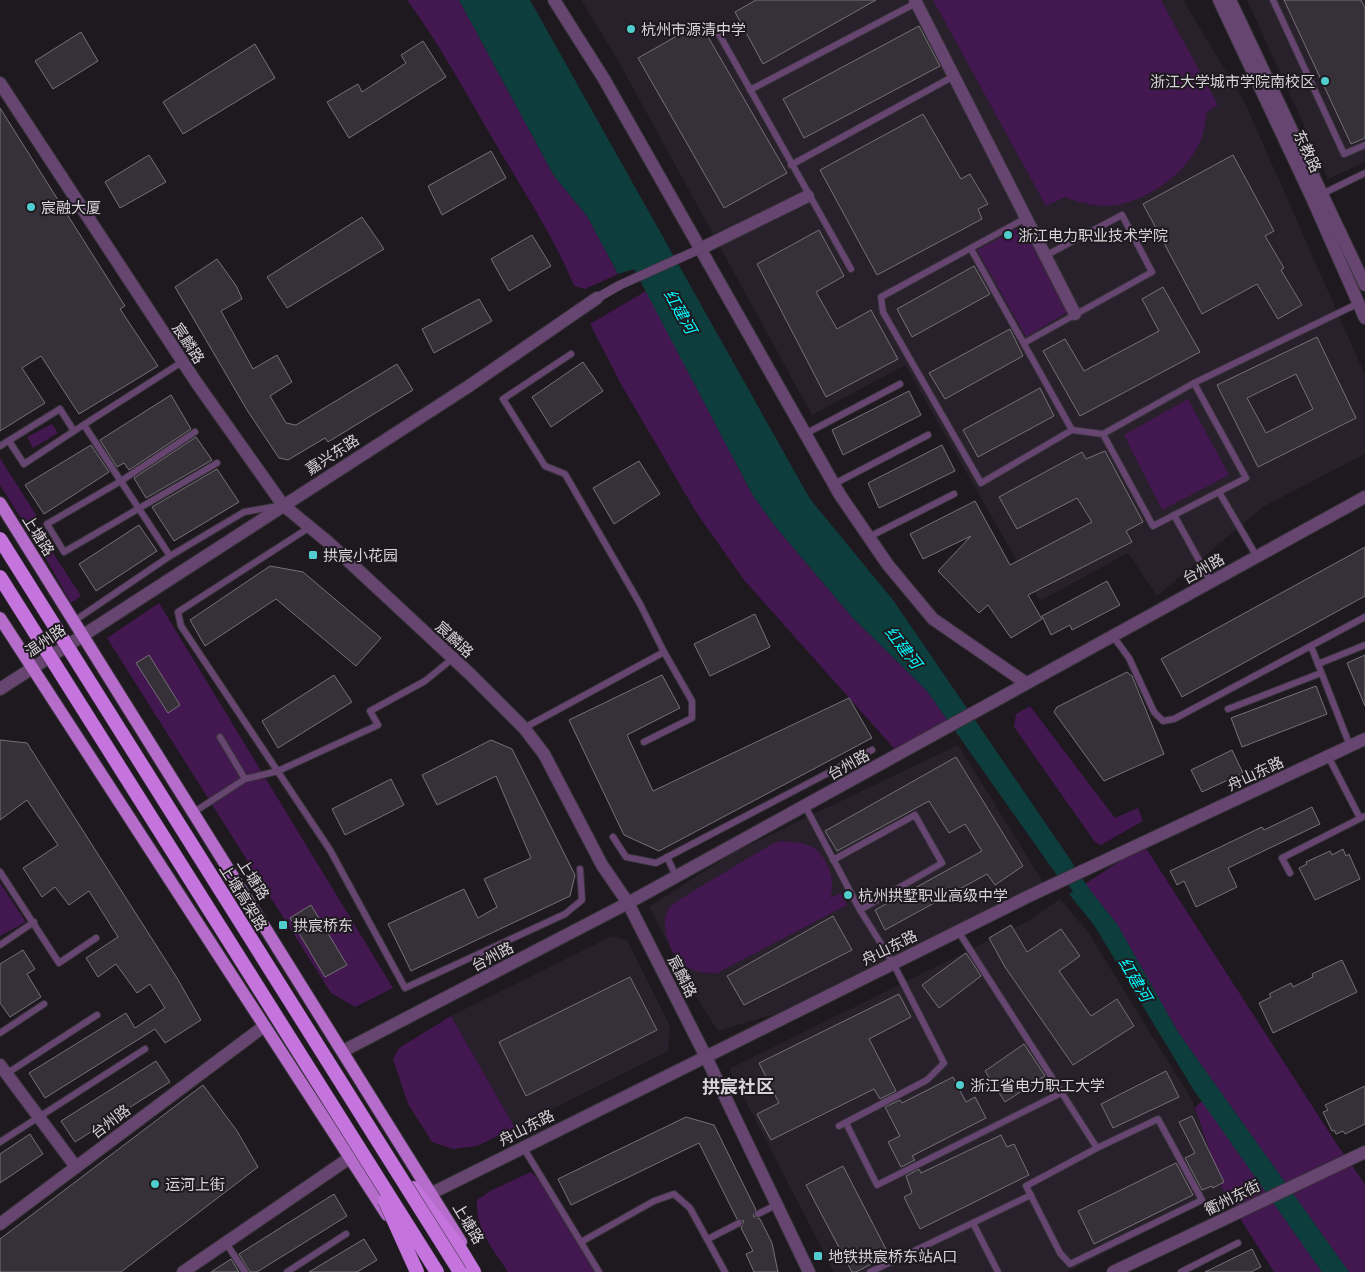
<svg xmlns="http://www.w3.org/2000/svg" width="1365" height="1272" viewBox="0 0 1365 1272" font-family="'Exo 2','Noto Sans SC',sans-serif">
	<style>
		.built { fill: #28202b }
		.green { fill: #43174f }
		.water { fill: #0e3d3d }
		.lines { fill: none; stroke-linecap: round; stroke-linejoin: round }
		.canal { stroke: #0e3d3d; stroke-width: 15 }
		.building { fill: #363138; stroke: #767077; fill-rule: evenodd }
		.service-casing { stroke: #373339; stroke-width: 8 }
		.pedestrian-casing { stroke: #373339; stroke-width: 10 }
		.minor-casing { stroke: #373339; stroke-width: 14 }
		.tertiary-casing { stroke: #373339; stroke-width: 14 }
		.primary-casing { stroke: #373339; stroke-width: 14 }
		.trunk-casing { stroke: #373339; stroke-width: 15 }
		.service { stroke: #674571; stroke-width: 6 }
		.pedestrian { stroke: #674571; stroke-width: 9 }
		.minor { stroke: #674571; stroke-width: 12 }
		.tertiary { stroke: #674571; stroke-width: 12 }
		.primary { stroke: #b56cca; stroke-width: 12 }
		.trunk { stroke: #c474dc; stroke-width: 14 }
		.trunk-bridge-casing { stroke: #373339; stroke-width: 15; stroke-linecap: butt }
		.trunk-bridge { stroke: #c474dc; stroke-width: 14 }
		.poi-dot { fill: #52cdcd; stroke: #1d191f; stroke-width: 2 }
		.labels { text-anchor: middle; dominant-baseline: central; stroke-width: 4; stroke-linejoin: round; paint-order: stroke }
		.poi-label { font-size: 15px; fill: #d7d3d8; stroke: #1d191f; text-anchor: start }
		.street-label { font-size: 15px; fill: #d7d3d8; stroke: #1d191f }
		.water-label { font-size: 16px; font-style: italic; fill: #03f9fa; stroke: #1d191f }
		.quarter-label { font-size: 18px; font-weight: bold; fill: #d7d3d8; stroke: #1d191f }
	</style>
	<rect width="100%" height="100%" fill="#1d191f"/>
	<g class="built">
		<polygon points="581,0 1183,0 1246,105 1365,375 1365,454 1263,507 1157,596 1128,553 1040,601 905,365 812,415 616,57"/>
		<polygon points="1247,0 1365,0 1365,162 1328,179"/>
		<polygon points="958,745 1045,885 822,1000 718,1031 692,990 649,907 734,852"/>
		<polygon points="1060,899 1088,932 1192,1100 1224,1193 1067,1272 834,1272 729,1069 1030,920"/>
		<polygon points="612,936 627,940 670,1026 668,1051 515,1128 451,1016"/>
	</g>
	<g class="green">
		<path d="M407,0H459L554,176L587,216L618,274L585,289L574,286C554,237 524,192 497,146C468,97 441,46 407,0Z"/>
		<path d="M933,0H1161L1218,105L1207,112C1205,122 1204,134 1200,142C1186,173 1150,199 1117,205C1101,208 1079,203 1065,197L1046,206Z"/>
		<polygon points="1024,225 1069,311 1026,337 977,250"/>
		<polygon points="646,291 752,494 774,525 852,617 927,691 951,725 899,754 744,580 696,512 622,386 590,324"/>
		<polygon points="1188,399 1229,475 1162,510 1124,435"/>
		<polygon points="52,424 58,433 33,448 27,437"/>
		<polygon points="0,458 38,518 26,526 0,485"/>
		<polygon points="44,539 81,596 71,603 37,543"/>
		<polygon points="159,603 393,988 355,1007 331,993 107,638"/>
		<polygon points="1030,706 1115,818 1138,808 1143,821 1101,845 1095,842 1014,727 1016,714"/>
		<path d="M781,841C789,842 797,842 805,844C826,850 837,879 830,898L841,893L847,905L717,973C706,973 696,972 686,967C671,958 657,922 670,907C673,904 678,901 682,898L772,844Z"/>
		<polygon points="1144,845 1336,1143 1365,1184 1365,1272 1349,1272 1178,1032 1117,924 1085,884"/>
		<polygon points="0,883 26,922 0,936"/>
		<polygon points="451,1016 515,1128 477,1146 453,1149 432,1142 408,1104 393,1059 399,1048"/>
		<polygon points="1202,1101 1322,1272 1274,1272 1224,1193 1195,1108"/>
		<path d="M531,1172L540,1181L596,1272H508C493,1249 475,1229 477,1200L492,1190Z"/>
	</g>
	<g class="water">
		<polygon points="459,0 530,0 810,499 893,600 1074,865 1058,877 927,691 852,617 774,525 752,494 634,269 618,274 587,216 554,176"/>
		<polygon points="1085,884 1117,924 1178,1032 1349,1272 1322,1272 1193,1089 1094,925 1069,894"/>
	</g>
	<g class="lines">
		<polyline class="canal" points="1055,853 1091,904"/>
	</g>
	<g class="building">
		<polygon points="756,0 876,0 763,64 735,12"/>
		<polygon points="1284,0 1361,0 1365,8 1365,138 1351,144"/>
		<polygon points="700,23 787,173 724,208 638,58"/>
		<polygon points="919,26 940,66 804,138 783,99"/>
		<polygon points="81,32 98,61 53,89 35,61"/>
		<polygon points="423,41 446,77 349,138 327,102 358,84 362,92 406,63 401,55"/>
		<polygon points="255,44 275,78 183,134 163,102"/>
		<polygon points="0,108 125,306 120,309 158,366 79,414 41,356 22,368 45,403 0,431"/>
		<polygon points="923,114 961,179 970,174 988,204 978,209 982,219 877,275 820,170"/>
		<polygon points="491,151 506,178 442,215 428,186"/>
		<polygon points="149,155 166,182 120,208 105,182"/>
		<polygon points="1233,155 1274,231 1265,236 1284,268 1281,270 1302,305 1278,319 1257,284 1202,314 1143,204"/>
		<polygon points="362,217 384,249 287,308 267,277"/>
		<polygon points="819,230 844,276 816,292 837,329 871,310 898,359 826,397 757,264"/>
		<polygon points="532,235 551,266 509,291 491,259"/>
		<polygon points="217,259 237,287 242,299 221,311 253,369 277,355 292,382 270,396 286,423 296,425 397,364 413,390 328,442 325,438 288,460 279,458 247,410 175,287"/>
		<polygon points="974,266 990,294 912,337 897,309"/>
		<polygon points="1163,287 1200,352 1080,416 1043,351 1065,339 1084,371 1159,331 1142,299"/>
		<polygon points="479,299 492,321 434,353 422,329"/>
		<polygon points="1010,329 1023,356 945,399 929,373"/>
		<path d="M1317,337L1356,418L1258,467L1217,385ZM1296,374L1313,409L1266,433L1247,398Z"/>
		<polygon points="583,362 603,391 551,427 532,397"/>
		<polygon points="1040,388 1054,416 978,457 963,430"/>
		<polygon points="909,391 921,415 843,455 832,430"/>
		<polygon points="171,395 191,429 129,470 124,463 117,467 100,440"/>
		<polygon points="196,437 212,460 146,498 134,478"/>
		<polygon points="91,445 109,472 44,514 25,485"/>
		<polygon points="942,445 955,471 879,508 868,483"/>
		<polygon points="1105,451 1143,522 1126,531 1132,542 1028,595 1042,619 1011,638 988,605 979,613 938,571 971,536 923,559 910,534 975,501 1010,565 1092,522 1077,498 1017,529 999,497 1082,452 1086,459"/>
		<polygon points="639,461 660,494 614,524 593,488"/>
		<polygon points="217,469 239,502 174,541 152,507"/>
		<polygon points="139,525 157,551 96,591 79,564"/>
		<polygon points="1365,547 1365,596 1182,697 1161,659"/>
		<polygon points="270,566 303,572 381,638 356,666 276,599 205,646 190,620"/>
		<polygon points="1107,581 1120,605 1072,630 1070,625 1051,635 1042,616"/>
		<polygon points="755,614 770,647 710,676 694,644"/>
		<polygon points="149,655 180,705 168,713 136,663"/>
		<polygon points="1365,655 1365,706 1347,663"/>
		<polygon points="1127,672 1132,676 1164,754 1104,781 1054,712 1057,707"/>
		<polygon points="334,675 352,702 278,748 262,721"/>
		<polygon points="662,675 680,708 627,735 653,791 849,698 872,738 659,851 624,835 569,720"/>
		<polygon points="1316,686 1327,714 1242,747 1231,718"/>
		<polygon points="0,740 27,743 177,978 201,1020 165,1043 155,1029 45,1098 29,1073 126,1013 135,1028 165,1008 150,984 137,993 116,964 98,977 86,958 118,937 89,891 69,905 55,887 42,897 23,868 58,845 27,800 0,820"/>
		<polygon points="491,740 512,749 575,875 570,896 411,971 388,924 464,889 478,918 497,907 484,879 531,858 496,776 437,805 422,775"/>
		<polygon points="1232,750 1243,773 1202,792 1191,770"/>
		<polygon points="956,757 1023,866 995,885 987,874 885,930 875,910 982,851 965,824 949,833 929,801 837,851 825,831"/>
		<polygon points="391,779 404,805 345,835 332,809"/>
		<polygon points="1312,807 1320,824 1228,868 1237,887 1196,907 1184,881 1177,885 1170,871 1262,827 1264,830"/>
		<polygon points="1343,849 1346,856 1349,854 1360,879 1315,900 1299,868 1307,864 1306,862 1330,851 1332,855"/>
		<polygon points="311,905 347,965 325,977 290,918"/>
		<polygon points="833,916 852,950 744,1005 727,976"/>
		<polygon points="1011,925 1027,952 1061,929 1080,956 1059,971 1091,1016 1117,999 1134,1026 1073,1065 1005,967 989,938"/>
		<polygon points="23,950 35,969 27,974 41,997 10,1017 0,1003 0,964"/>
		<polygon points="966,953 981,976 939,1008 922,985"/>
		<polygon points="1342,960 1357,992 1273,1033 1259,1003 1271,997 1269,994 1291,983 1293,987 1313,977 1312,974"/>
		<polygon points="630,977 657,1030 526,1096 499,1042"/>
		<polygon points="899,994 911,1017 869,1039 896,1091 880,1099 874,1089 771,1140 757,1114 779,1103 759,1063"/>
		<polygon points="1024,1044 1045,1076 1005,1102 985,1071"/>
		<polygon points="156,1061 170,1082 75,1142 61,1121"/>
		<polygon points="1166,1071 1179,1097 1113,1128 1101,1104"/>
		<polygon points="953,1077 966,1102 975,1097 986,1118 912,1156 915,1160 901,1167 888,1142 900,1136 885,1107 900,1100 902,1103"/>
		<polygon points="203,1085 237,1131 258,1167 121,1272 0,1272 0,1239"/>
		<polygon points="1365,1086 1365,1124 1345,1134 1343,1131 1336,1134 1334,1130 1332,1131 1323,1112 1328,1110 1325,1105"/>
		<polygon points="1192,1116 1224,1182 1213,1188 1212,1186 1202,1190 1185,1158 1195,1153 1179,1122"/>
		<polygon points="686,1117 714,1125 756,1210 753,1216 760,1219 772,1243 778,1272 754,1272 746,1254 753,1251 741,1228 744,1221 737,1219 699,1143 571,1205 558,1179"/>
		<polygon points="30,1134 43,1154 0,1183 0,1154"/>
		<polygon points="1001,1135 1007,1147 1014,1144 1029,1175 920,1229 904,1197 912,1193 906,1176 919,1169 921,1173"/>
		<polygon points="1176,1163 1193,1195 1094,1244 1078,1211"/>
		<polygon points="843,1166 889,1255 856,1272 852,1272 806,1185"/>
		<polygon points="334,1194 347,1216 257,1272 250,1272 239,1254"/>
		<polygon points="364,1239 377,1260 357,1272 309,1272"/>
		<polygon points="1252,1249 1261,1267 1251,1272 1205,1272"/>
		<polygon points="231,1259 239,1272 211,1272"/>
	</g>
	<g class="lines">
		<g class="service-casing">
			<g id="service">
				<polyline points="1273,0 1344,154 1365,145"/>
				<polyline points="715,27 851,269"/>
				<polyline points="750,90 916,3"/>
				<polyline points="791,165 954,76"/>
				<polyline points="1320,195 1365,173"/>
				<polyline points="1026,218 881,297 883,312 981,483 1072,430"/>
				<polyline points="971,249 1072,430 1103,434 1153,526 1246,478 1194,383"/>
				<polyline points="1024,343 1152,272 1122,215 1045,256"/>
				<polyline points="84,425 170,556"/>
				<polyline points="195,432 121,481 47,524 64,552 217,463"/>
				<polyline points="805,434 900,384"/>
				<polyline points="1103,434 1194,383 1359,303"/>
				<polyline points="9,441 24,464 74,431"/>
				<polyline points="0,446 60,409 74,431 182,362"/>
				<polyline points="834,484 928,435"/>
				<polyline points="1219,492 1257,557"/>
				<polyline points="1174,515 1211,582"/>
				<polyline points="310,527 178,612 181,626 330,850 405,988 565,914 582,900 580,869"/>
				<polyline points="869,537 954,494"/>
				<polyline points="74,621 170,556 244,512 278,506"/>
				<polyline points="1113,636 1129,658 1154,712 1163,721 1174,719 1365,617"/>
				<polyline points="1311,646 1350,746"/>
				<polyline points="1318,664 1365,645"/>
				<polyline points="1228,709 1321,673"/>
				<polyline points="524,728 664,652 640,604 565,474 545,466 503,399 571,354"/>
				<polyline points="220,737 245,779"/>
				<polyline points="644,742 692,718 692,701 664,652"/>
				<polyline points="1328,756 1360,818"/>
				<polyline points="805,806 860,910 893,963 944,1063 927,1080 839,1126"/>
				<polyline points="194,812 245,779 278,771 378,725 370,711 425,681 452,659"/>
				<polyline points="613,837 626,857 656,863 872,750"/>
				<polyline points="667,857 676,876"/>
				<polyline points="833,860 915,815 942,863 860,910"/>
				<polyline points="0,872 59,963 96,938"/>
				<polyline points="1290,873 1282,858 1365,816"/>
				<polyline points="958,931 1097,1148 1158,1119 1202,1200 1070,1264 1060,1253 1026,1186 1097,1148"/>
				<polyline points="0,945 34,922"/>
				<polyline points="0,1033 44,1004"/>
				<polyline points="6,1074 97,1015"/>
				<polyline points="846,1123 877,1185 1063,1092"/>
				<polyline points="0,1142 145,1049"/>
				<polyline points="523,1147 599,1272"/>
				<polyline points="758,1214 776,1205"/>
				<polyline points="973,1223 998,1272"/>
				<polyline points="708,1239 739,1223"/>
				<polyline points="581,1242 654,1201 674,1194 690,1208 725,1272"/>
				<polyline points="226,1243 245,1272"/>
				<polyline points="287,1272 346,1234"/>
				<polyline points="870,1272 1031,1195"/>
				<polyline points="1181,1272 1238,1243"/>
			</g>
		</g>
		<g class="pedestrian-casing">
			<polyline id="pedestrian" points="597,298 620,285 700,249"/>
		</g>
		<g class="minor-casing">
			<g id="minor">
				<polyline points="554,0 604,79 840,495 888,565 933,619 1026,683"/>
				<polyline points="915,0 1075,314"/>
				<polyline points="0,83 196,382 283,505 328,542 471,675 524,728 544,754 602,865 628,903 705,1055 809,1272"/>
				<polyline points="700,249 808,196"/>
				<polyline points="0,689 469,386 597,298"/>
				<polyline points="343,1051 628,903 1365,497"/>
				<polyline points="0,1065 76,1167"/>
				<polyline points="432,1193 1029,896 1365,739"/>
				<polyline points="0,1224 263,1027"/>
				<polyline points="183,1272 351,1157"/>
			</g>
		</g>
		<g class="tertiary-casing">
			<g id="tertiary">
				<polyline points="1219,0 1312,198 1365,318"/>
				<polyline points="1230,0 1365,285"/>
				<polyline points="1113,1272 1365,1152"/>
			</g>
		</g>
		<g class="primary-casing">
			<g id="primary">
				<polyline points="0,503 461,1242"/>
				<polyline points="0,618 387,1215"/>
			</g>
		</g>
		<g class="trunk-casing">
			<polyline id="trunk" points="413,1188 457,1244 474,1272"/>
		</g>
		<use href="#service" class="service"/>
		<use href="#pedestrian" class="pedestrian"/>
		<use href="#minor" class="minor"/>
		<use href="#tertiary" class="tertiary"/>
		<use href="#primary" class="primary"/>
		<use href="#trunk" class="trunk"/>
		<g class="trunk-bridge-casing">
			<g id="trunk-bridge">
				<polyline points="0,539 460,1272"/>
				<polyline points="0,577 437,1272"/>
				<polyline points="385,1201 417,1272"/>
			</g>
		</g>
		<use href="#trunk-bridge" class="trunk-bridge"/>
	</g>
	<g class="poi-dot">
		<circle cx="631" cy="29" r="5"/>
		<circle cx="1325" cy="81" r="5"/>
		<circle cx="31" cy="207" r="5"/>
		<circle cx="1008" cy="235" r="5"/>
		<rect x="308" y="550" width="10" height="10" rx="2.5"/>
		<circle cx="848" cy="895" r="5"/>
		<rect x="278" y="920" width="10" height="10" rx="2.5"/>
		<circle cx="960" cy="1085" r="5"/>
		<circle cx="155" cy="1184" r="5"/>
		<rect x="813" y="1251" width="10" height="10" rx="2.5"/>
	</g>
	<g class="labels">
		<g class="poi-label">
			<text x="641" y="29">杭州市源清中学</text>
			<text x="1315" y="81" text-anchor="end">浙江大学城市学院南校区</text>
			<text x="41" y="207">宸融大厦</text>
			<text x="1018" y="235">浙江电力职业技术学院</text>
			<text x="323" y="555">拱宸小花园</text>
			<text x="858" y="895">杭州拱墅职业高级中学</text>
			<text x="293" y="925">拱宸桥东</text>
			<text x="970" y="1085">浙江省电力职工大学</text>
			<text x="165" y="1184">运河上街</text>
			<text x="828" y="1256">地铁拱宸桥东站A口</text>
		</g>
		<g class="street-label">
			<text transform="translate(1308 151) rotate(65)">东教路</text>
			<text transform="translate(189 343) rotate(57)">宸麟路</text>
			<text transform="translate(332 454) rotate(-33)">嘉兴东路</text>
			<text transform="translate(39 535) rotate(58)">上塘路</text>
			<text transform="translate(1203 568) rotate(-29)">台州路</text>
			<text transform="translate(455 639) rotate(43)">宸麟路</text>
			<text transform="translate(45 640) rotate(-34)">温州路</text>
			<text transform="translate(848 764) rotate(-29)">台州路</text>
			<text transform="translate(1255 773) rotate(-25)">舟山东路</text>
			<text transform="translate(254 879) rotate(58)">上塘路</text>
			<text transform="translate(244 897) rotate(58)">上塘高架路</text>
			<text transform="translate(889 947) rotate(-26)">舟山东路</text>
			<text transform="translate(492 956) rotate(-28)">台州路</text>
			<text transform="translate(683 976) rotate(63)">宸麟路</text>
			<text transform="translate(110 1121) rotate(-37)">台州路</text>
			<text transform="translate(526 1127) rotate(-27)">舟山东路</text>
			<text transform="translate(1232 1197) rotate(-26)">衢州东街</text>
			<text transform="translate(469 1223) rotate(59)">上塘路</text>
		</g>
		<g class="water-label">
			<text transform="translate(681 311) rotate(60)">红建河</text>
			<text transform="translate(904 647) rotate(52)">红建河</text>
			<text transform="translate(1136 979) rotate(59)">红建河</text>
		</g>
		<g class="quarter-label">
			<text x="738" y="1086">拱宸社区</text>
		</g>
	</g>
</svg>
